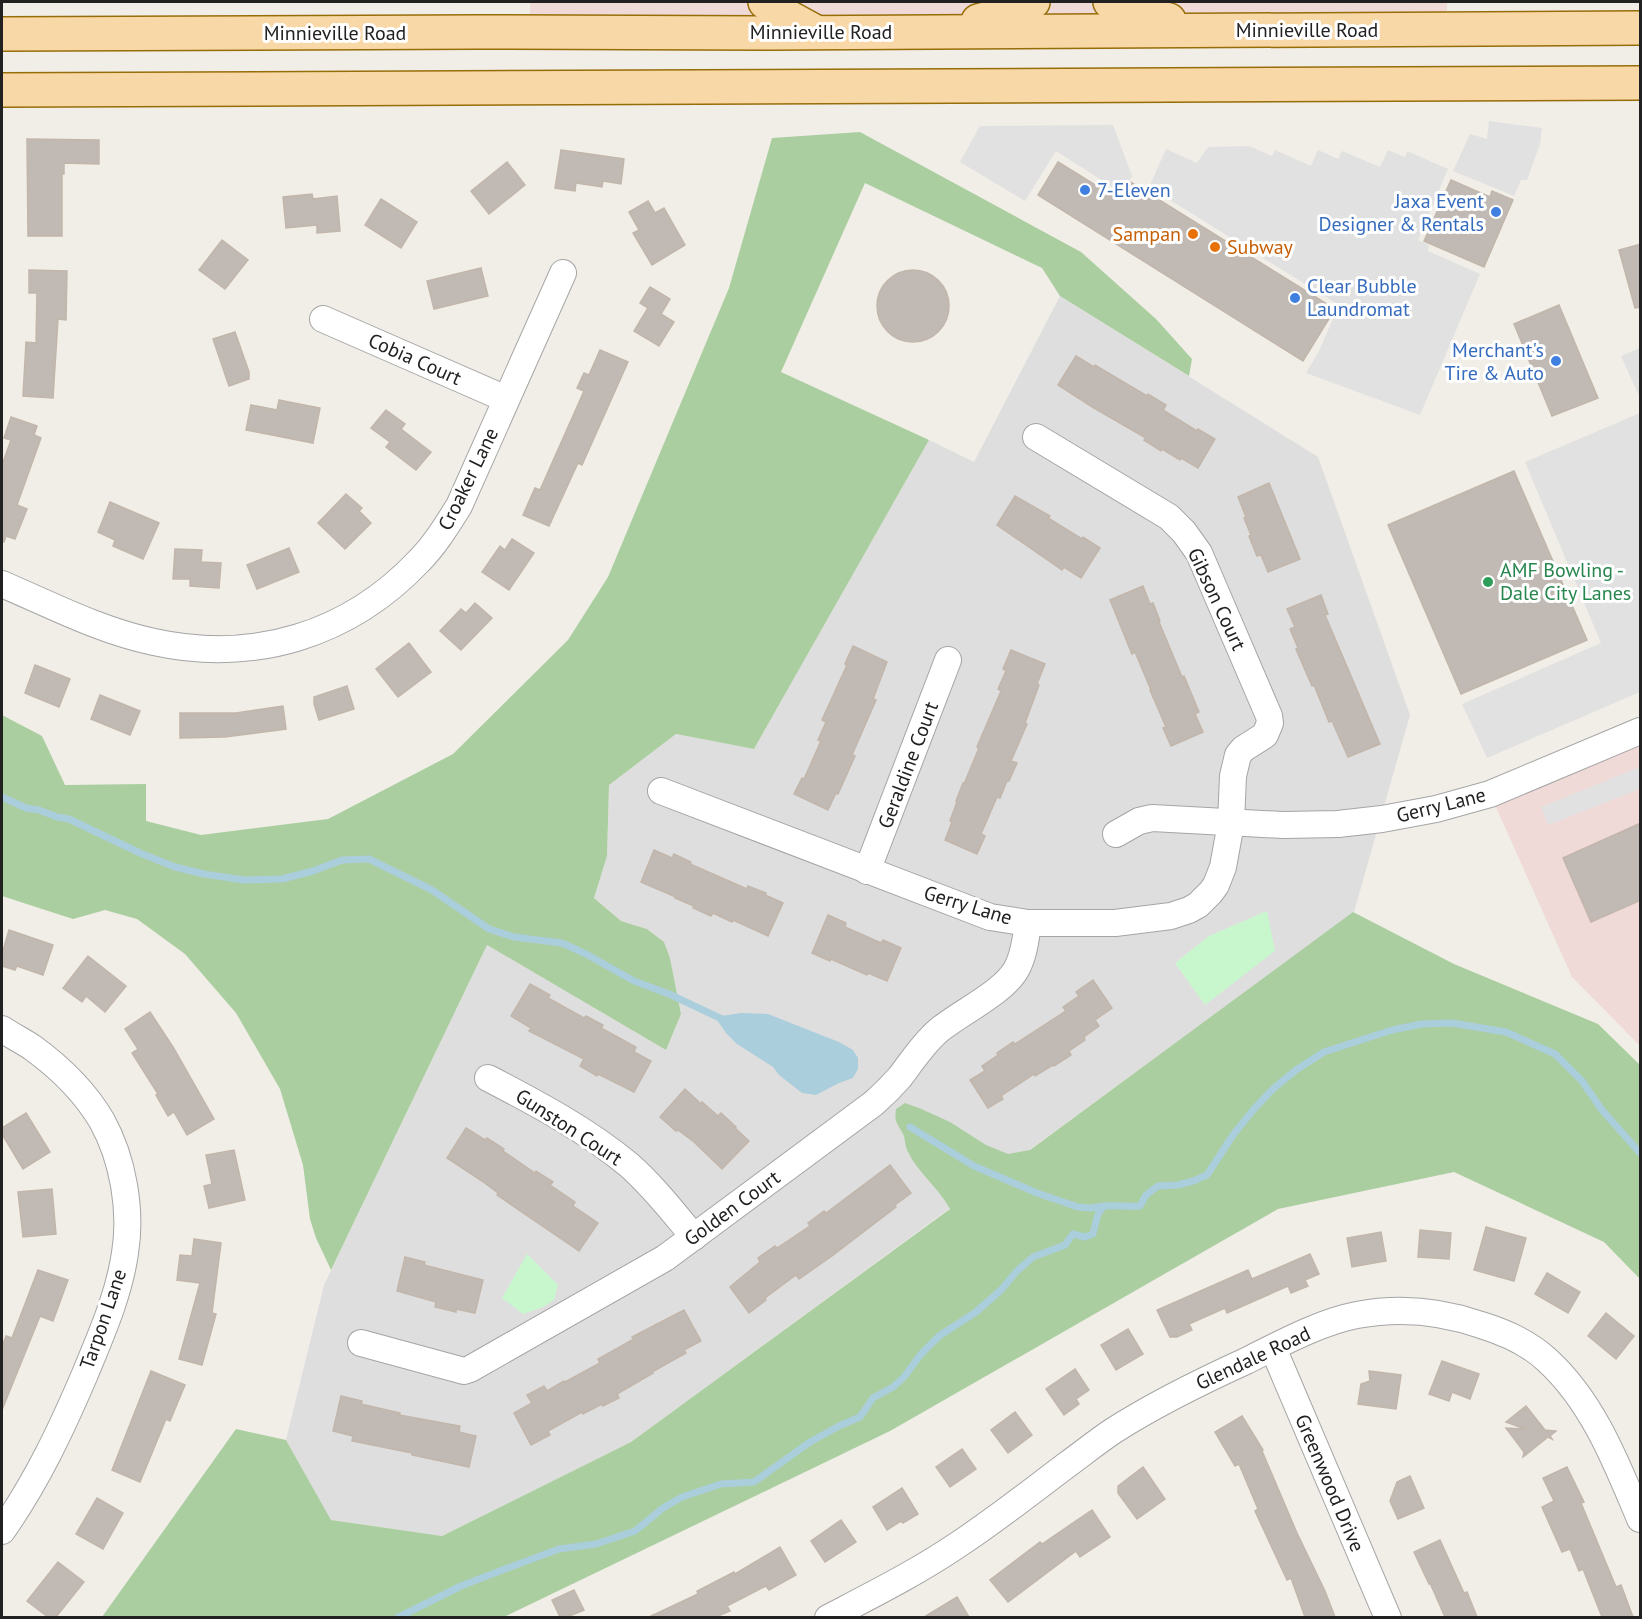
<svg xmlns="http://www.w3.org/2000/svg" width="1642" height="1619" viewBox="0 0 1642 1619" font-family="'PT Sans',sans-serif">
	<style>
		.residential { fill: #dfdede }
		.commercial { fill: #f0dad8 }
		.forest { fill: #aace9f }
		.park { fill: #c8f7ce }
		.parking { fill: #e1e1e1 }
		.water { fill: #abcedc }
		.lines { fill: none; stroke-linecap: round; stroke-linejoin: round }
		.stream { stroke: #abcedc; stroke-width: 7 }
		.building { fill: #c1bab4; stroke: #c2b6ab; stroke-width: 1.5 }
		.minor-casing { stroke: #a5a5a5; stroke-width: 28 }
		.primary-casing { stroke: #966d07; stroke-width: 36 }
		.minor { stroke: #fff; stroke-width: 26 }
		.primary { stroke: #f8d8a6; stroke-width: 33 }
		.shop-dot { fill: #3f7fe0; stroke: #fff; stroke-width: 2 }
		.food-dot { fill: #e8710a; stroke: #fff; stroke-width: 2 }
		.leisure-dot { fill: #2e9e5b; stroke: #fff; stroke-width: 2 }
		.labels { text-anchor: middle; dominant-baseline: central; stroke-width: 6; stroke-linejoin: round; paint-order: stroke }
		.street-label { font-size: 20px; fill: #212121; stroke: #fff }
		.shop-label { font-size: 20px; fill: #366cbe; stroke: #fff; text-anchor: start }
		.food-label { font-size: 20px; fill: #c56008; stroke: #fff; text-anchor: end }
		.leisure-label { font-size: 20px; fill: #27864d; stroke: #fff; text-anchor: start }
	</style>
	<rect width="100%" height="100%" fill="#f1eee8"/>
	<polygon class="residential" points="1060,296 1318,457 1410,715 1354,912 631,1442 442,1536 331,1520 286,1440 324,1285 487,945 666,1050 681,1014 670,958 664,942 647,929 621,921 594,898 607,856 609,785 676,734 754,749 929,440 974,462"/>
	<g class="commercial">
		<polygon points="530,2 1447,2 1447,29 530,33"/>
		<polygon points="1640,730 1640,1046 1572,977 1490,794"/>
	</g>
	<g class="forest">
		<polygon points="860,132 1081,252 1156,319 1192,359 1189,376 1060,296 1042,268 865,183 781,372 929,440 754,749 676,734 609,785 607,856 594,898 621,921 647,929 664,942 670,958 681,1014 666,1050 487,945 331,1270 316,1238 310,1219 303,1165 280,1089 236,1013 185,954 137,919 105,910 73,919 2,896 2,715 42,736 65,785 146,784 146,821 201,835 328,819 453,754 568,640 608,577 729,288 772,138"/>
		<path d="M1353,912L1454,964L1598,1024L1640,1065V1279L1604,1242L1454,1172L1278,1209L890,1431L504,1617H102L236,1429L286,1440L331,1520L442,1536L631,1442L950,1209C938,1187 917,1172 907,1150C905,1145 905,1140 904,1136C898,1123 894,1124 896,1109L905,1103L919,1108L950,1122L986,1145L1008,1154L1030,1150Z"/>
	</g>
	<g class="park">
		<polygon points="1267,911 1275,951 1205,1005 1175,963 1209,936"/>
		<polygon points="527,1254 558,1285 554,1300 543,1307 523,1314 502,1298"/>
	</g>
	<g class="parking">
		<polygon points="1489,121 1542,128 1540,144 1527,180 1521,180 1514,196 1453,171 1470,134 1487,139"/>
		<polygon points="1113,125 1132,176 1122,193 1056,151 1025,201 960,162 980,126"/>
		<polygon points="1249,146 1272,156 1275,150 1311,166 1318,150 1338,159 1342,151 1380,167 1388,150 1405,157 1407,151 1448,169 1418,240 1429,245 1428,251 1480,274 1420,415 1306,373 1318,353 1339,305 1149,187 1166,149 1197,163 1208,147"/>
		<polygon points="1640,348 1640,398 1621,356"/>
		<polygon points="1640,413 1640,692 1487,758 1462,704 1601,643 1525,462"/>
		<polygon points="1640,767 1640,789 1548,825 1541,807"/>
	</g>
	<polygon class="water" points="741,1013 768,1014 839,1042 853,1050 858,1058 858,1069 853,1078 839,1083 816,1095 802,1093 779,1075 773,1067 737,1044 726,1033 715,1017"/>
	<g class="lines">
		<g class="stream">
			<polyline points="2,797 26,808 39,810 57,817 69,819 140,853 175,867 204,874 244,880 282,879 313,871 342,860 369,859 432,890 489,929 514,937 562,943 586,954 634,981 669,994 724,1020"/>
			<polyline points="910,1127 974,1166 1037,1193 1078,1207 1091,1208 1104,1206"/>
			<path d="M397,1618L461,1586L505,1569L559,1549L596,1544L635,1531L663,1508L682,1497L721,1484L754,1482L810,1442L839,1426L860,1417L873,1398L893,1387L904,1377L921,1354L939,1336L976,1312L1001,1290L1016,1272L1033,1257L1065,1245L1073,1234L1085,1237L1093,1234L1098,1214L1104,1206C1117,1205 1128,1207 1140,1206L1146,1195L1158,1186L1178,1185L1193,1181L1207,1175L1233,1135L1254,1109L1273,1089L1296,1070L1324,1052L1392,1030L1422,1024L1452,1023L1506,1032L1555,1054L1582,1081L1602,1110L1640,1153"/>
		</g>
	</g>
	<g class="building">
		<polygon points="27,139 99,140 99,164 64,163 64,174 62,174 62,236 28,236"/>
		<polygon points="561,150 624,159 621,184 603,181 602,187 576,183 575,191 555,188"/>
		<polygon points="507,162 525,185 489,214 471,191"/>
		<polygon points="1058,162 1118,199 1129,181 1335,309 1303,361 1038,195"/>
		<polygon points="1451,180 1490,197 1492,191 1513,200 1484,267 1424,241"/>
		<polygon points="312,194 313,199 337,196 340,231 317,233 317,225 286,228 283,197"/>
		<polygon points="381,199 417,222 401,248 365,225"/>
		<polygon points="648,201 655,213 664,208 685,245 652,265 633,233 639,230 629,212"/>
		<polygon points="222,240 248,260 225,289 199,270"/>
		<polygon points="1641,244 1641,307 1635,308 1619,250"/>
		<polygon points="481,268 488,296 434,309 427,281"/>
		<circle cx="913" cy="306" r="36"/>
		<polygon points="29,270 67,271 66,320 58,319 53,398 23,396 26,342 36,343 37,293 29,293"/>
		<polygon points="650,287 670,299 661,314 674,322 659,346 634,331 648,308 640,303"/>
		<polygon points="1559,305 1598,398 1552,416 1514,324"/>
		<polygon points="235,332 249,372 249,379 229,386 213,339"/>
		<polygon points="600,350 628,362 582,465 578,463 549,526 523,515 535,488 540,490 584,391 577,388 584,373 589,375"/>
		<polygon points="1076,356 1094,367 1095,365 1147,396 1148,394 1166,405 1163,410 1197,431 1198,429 1215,439 1198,468 1181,458 1180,460 1162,449 1161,451 1144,440 1146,438 1094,408 1058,385"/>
		<polygon points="279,400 320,408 313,443 246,430 251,405 277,410"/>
		<polygon points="386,410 405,424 401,429 431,452 416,470 386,447 390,442 371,428"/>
		<polygon points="11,417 37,426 34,435 41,438 17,505 27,509 15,539 6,536 4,542 2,541 2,465 11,440 4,438"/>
		<polygon points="1514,471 1587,640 1461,694 1388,525"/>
		<polygon points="1269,483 1300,559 1268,572 1261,555 1257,556 1249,536 1251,535 1244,518 1246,517 1238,497"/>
		<polygon points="346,494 362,508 359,511 371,523 345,549 318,523"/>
		<polygon points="1015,496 1050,516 1048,518 1082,539 1083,537 1100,548 1081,578 1064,567 1062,570 997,525"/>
		<polygon points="110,502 159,523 143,559 113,546 115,540 98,532"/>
		<polygon points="512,539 534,553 509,590 482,572 500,546 505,550"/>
		<polygon points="289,548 299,572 257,589 247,565"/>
		<polygon points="175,549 202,550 201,562 221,563 219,588 190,586 190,579 173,579"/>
		<polygon points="1143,586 1150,604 1153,603 1160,621 1159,622 1182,677 1184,676 1199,712 1195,714 1203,732 1171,746 1163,728 1166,727 1150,690 1151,690 1135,652 1132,654 1110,600"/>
		<polygon points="1321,595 1328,614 1325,615 1380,744 1348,757 1332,721 1329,722 1314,685 1312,686 1296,649 1298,648 1290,629 1295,627 1287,609"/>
		<polygon points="475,603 492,618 461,650 440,631 461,609 466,613"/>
		<polygon points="409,643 431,672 398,697 376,669"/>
		<polygon points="853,646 887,662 873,699 876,700 852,755 855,756 838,794 836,793 828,810 794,794 802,778 804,779 821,741 818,740 826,722 822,720 847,665 845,664"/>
		<polygon points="1011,650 1045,664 1037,684 1039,685 1025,723 1027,724 1011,761 1017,763 1009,781 1007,781 1000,798 997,797 981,834 985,836 977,854 945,840 952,822 950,821 957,802 956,801 963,783 964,784 979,748 977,747 1001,691 998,689 1006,671 1003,669"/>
		<polygon points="35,665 70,679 59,707 25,693"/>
		<polygon points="347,686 354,709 319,720 314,704 314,697"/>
		<polygon points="100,695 140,711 130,735 91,719"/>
		<polygon points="283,706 286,729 225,737 180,738 180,713 236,713"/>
		<polygon points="1641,823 1641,900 1591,922 1563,858"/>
		<polygon points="654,850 672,858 674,854 691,862 690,864 747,889 748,886 766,893 765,895 783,903 768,936 733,920 732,922 713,913 711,916 693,908 694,906 675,898 676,897 641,882"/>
		<polygon points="828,915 846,923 845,927 881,943 883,940 901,948 887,981 868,973 867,975 831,959 830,961 812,953"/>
		<polygon points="9,930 53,945 43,975 17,966 15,970 2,966 2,954"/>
		<polygon points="88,956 126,986 105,1012 86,996 82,1002 63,988"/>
		<polygon points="1093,980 1112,1008 1095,1020 1099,1026 1084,1037 1085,1040 1069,1051 1071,1055 1054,1066 1053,1065 1035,1076 1034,1074 1001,1096 1003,1099 988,1108 970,1080 985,1071 982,1066 998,1055 997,1053 1013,1042 1015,1044 1066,1011 1063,1007 1079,996 1076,992"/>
		<polygon points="530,984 550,995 548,998 584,1018 586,1016 603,1025 601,1028 636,1047 634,1052 651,1061 634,1092 598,1074 597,1076 580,1066 584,1059 529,1031 531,1028 511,1016"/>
		<polygon points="150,1012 173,1047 214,1119 187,1135 174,1112 168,1116 156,1095 158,1094 132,1053 138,1049 125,1029"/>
		<polygon points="685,1089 701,1104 702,1102 718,1116 721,1113 736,1127 735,1128 749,1141 722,1169 694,1142 678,1130 676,1131 660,1117"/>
		<polygon points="26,1113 50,1152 23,1169 2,1134 2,1128"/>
		<polygon points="466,1128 485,1140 487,1138 504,1149 503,1151 535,1173 536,1171 553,1182 550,1185 575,1202 573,1206 598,1223 579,1251 497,1195 498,1193 482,1181 447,1158"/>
		<polygon points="234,1150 245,1200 209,1208 204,1186 212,1184 206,1155"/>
		<polygon points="890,1165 911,1193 895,1205 896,1207 832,1256 799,1279 796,1275 765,1298 766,1300 749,1313 730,1287 760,1262 758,1258 775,1246 777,1248 810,1226 808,1223 824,1211 826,1213"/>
		<polygon points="52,1189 56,1234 23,1237 18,1192"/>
		<polygon points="1486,1227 1526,1238 1514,1281 1474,1270"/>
		<polygon points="1420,1230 1451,1233 1449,1259 1418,1257"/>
		<polygon points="1381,1232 1386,1261 1352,1267 1347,1238"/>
		<polygon points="194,1239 221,1243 212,1313 216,1314 202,1365 179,1359 200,1283 177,1280 180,1255 192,1256"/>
		<polygon points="1310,1254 1319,1274 1305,1280 1308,1286 1291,1293 1288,1286 1227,1313 1225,1308 1189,1324 1192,1330 1177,1337 1170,1337 1157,1310 1248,1270 1252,1279"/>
		<polygon points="405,1257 425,1262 424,1265 483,1280 475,1313 456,1309 456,1312 435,1307 436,1302 397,1291"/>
		<polygon points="38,1270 68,1280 53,1321 40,1316 2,1410 2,1347 6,1336 12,1338"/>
		<polygon points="1547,1273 1580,1292 1568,1313 1535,1294"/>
		<polygon points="684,1310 701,1341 684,1350 686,1353 652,1372 653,1373 617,1394 619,1398 603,1406 602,1404 583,1414 582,1412 548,1431 550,1435 531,1445 514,1413 532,1403 527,1395 544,1386 547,1391 564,1381 565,1382 600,1363 598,1359 634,1339 632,1337"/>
		<polygon points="1606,1313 1634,1336 1616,1359 1588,1336"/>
		<polygon points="1128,1329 1143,1354 1116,1370 1101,1345"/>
		<polygon points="1442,1361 1479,1374 1470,1399 1452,1392 1449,1401 1429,1394"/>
		<polygon points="1075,1369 1089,1390 1076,1399 1079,1404 1064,1415 1046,1389"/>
		<polygon points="151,1371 185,1385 170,1421 166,1419 140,1482 112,1470"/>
		<polygon points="1369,1371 1401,1375 1396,1409 1358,1404 1361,1384 1370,1381"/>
		<polygon points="341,1396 362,1401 361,1404 400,1413 399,1415 460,1426 459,1432 476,1436 469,1467 412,1455 412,1453 352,1441 353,1436 333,1431"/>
		<polygon points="1526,1406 1545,1430 1556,1431 1550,1436 1552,1439 1548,1437 1523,1457 1524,1452 1506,1428 1525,1429 1506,1422"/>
		<polygon points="1015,1412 1032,1435 1008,1453 991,1430"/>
		<polygon points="1242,1416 1263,1450 1262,1451 1297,1533 1325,1591 1335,1617 1305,1617 1291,1578 1287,1580 1255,1511 1258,1509 1239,1464 1235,1466 1215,1432"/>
		<polygon points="962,1449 976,1469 950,1487 936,1467"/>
		<polygon points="1143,1467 1165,1499 1137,1519 1118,1493 1118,1486"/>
		<polygon points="1567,1467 1584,1502 1581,1503 1616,1587 1621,1585 1633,1617 1602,1617 1583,1569 1579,1571 1570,1549 1562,1552 1542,1507 1554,1501 1543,1478"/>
		<polygon points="1410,1476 1424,1508 1398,1519 1390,1501 1397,1482"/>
		<polygon points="902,1488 918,1514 903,1523 901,1521 887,1530 873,1507"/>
		<polygon points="97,1498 123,1513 103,1549 76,1534"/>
		<polygon points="1092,1510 1110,1537 1080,1557 1076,1551 1008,1602 990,1580 1040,1542 1042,1544"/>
		<polygon points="841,1520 856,1542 825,1562 811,1541"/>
		<polygon points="1440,1540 1464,1593 1467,1592 1477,1617 1445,1617 1430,1583 1429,1584 1414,1552"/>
		<polygon points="780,1547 796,1575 769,1590 766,1586 727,1606 730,1611 716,1617 649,1617 698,1594 697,1591 734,1572 735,1574"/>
		<polygon points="58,1562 84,1582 56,1617 48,1617 27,1601"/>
		<polygon points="574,1590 584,1610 567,1617 560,1617 552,1600"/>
		<polygon points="957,1597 969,1617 924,1617"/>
	</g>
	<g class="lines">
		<g class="minor-casing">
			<g id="minor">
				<polyline points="323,319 506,399"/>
				<path d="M2,584C51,605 101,631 154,642C254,664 349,635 419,561C435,545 447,525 459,506L563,273"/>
				<polyline points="661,791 990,917 1028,923 1115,923 1171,916 1189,910 1198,905 1211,892 1216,885 1223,867 1231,823 1233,776 1238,755 1243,749 1265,735 1270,723 1269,716 1199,553 1184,532 1169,517 1036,437"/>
				<polyline points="1116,834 1139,821 1152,818 1283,825 1338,824 1382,819 1436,809 1490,794 1640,731"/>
				<polyline points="867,871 948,660"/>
				<path d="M2,1029C12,1036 23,1041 33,1048C59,1067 85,1092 102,1121C123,1159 132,1210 125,1253C119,1295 101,1335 85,1374C61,1430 37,1481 2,1531"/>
				<path d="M488,1078C536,1103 587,1130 629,1165C653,1186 673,1212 694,1237"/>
				<path d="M361,1343L464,1371L470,1369L665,1258L874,1103C883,1095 892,1086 900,1077C912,1061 923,1044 938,1031C959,1013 1005,992 1017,968C1024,955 1026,938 1028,923"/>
				<polyline points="1273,1348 1388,1618"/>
				<path d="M828,1618C872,1595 918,1572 959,1544C997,1519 1032,1491 1068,1464C1083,1453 1098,1441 1113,1431C1155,1404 1200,1382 1246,1361C1280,1344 1320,1322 1357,1315C1399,1307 1441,1311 1481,1325C1504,1332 1529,1343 1547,1360C1593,1402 1616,1462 1640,1519"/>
			</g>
		</g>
		<g class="primary-casing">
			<g id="primary">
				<polyline points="765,2 783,14 816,32"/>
				<polyline points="1110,2 1121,7 1169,20"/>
				<polyline points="978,21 1015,11 1033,2"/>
				<path d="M2,34C258,32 514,31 770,33L1640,28"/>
				<polyline points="2,90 1640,83"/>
			</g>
		</g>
		<use href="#minor" class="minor"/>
		<use href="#primary" class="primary"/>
	</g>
	<g class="shop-dot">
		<circle cx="1085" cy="190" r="6"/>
		<circle cx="1496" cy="212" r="6"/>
		<circle cx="1295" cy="298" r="6"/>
		<circle cx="1556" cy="361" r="6"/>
	</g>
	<g class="food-dot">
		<circle cx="1193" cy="234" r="6"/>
		<circle cx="1215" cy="247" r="6"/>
	</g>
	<circle class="leisure-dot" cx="1488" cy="582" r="6"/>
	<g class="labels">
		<g class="street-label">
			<text x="1307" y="30">Minnieville Road</text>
			<text x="821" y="32">Minnieville Road</text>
			<text x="335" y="33">Minnieville Road</text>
			<text transform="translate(415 359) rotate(24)">Cobia Court</text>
			<text transform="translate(468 479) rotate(-64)">Croaker Lane</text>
			<text transform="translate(1217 599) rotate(65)">Gibson Court</text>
			<text transform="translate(908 765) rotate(-69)">Geraldine Court</text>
			<text transform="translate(1441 805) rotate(-14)">Gerry Lane</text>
			<text transform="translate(968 905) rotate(17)">Gerry Lane</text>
			<text transform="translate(569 1127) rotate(33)">Gunston Court</text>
			<text transform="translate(732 1208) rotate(-36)">Golden Court</text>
			<text transform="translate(103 1319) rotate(-71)">Tarpon Lane</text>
			<text transform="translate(1253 1358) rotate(-25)">Glendale Road</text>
			<text transform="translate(1330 1483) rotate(67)">Greenwood Drive</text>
		</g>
		<g class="shop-label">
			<text x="1097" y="190">7-Eleven</text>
			<text x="1484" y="201" text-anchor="end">Jaxa Event<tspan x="1484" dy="23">Designer &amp; Rentals</tspan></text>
			<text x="1307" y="286">Clear Bubble<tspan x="1307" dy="23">Laundromat</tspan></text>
			<text x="1544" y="350" text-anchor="end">Merchant's<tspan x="1544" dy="23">Tire &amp; Auto</tspan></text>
		</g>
		<g class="food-label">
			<text x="1181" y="234">Sampan</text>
			<text x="1227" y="247" text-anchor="start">Subway</text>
		</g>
		<g class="leisure-label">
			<text x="1500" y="570">AMF Bowling -<tspan x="1500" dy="23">Dale City Lanes</tspan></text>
		</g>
	</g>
	<rect width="1642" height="1619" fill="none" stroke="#212121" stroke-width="6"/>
</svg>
